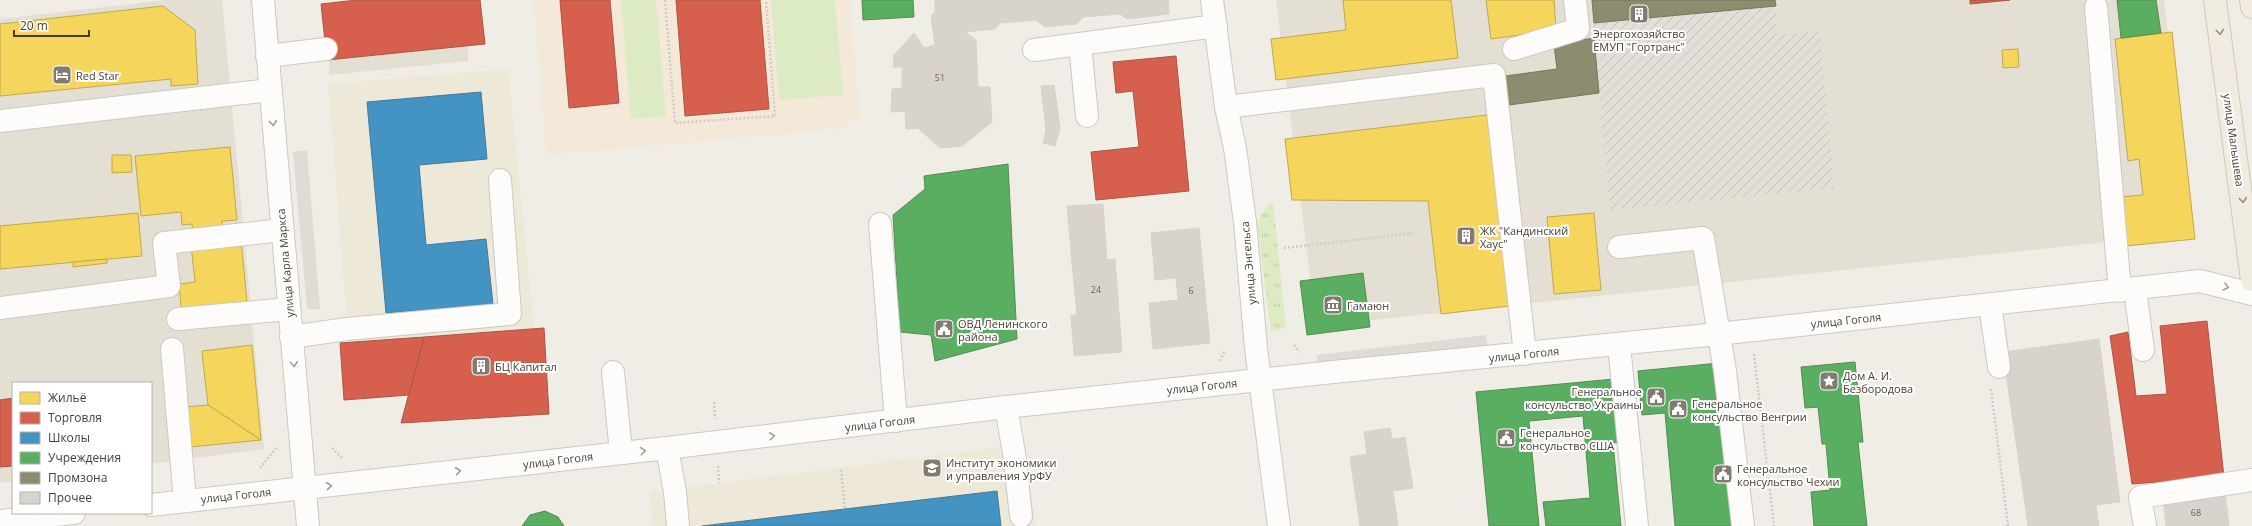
<svg xmlns="http://www.w3.org/2000/svg" width="2252" height="526" viewBox="0 0 2252 526" font-family="'Open Sans',sans-serif">
	<style>
		.residential { fill: #e4dfd3 }
		.commercial { fill: #f4e8d8 }
		.industrial { fill: url(#industrial-furrows) }
		.education { fill: #eee8d8 }
		.grass { fill: url(#grass-tufts) }
		.garden { fill: #ddebc4 }
		.parking { fill: #dfdcd6 }
		.homes { fill: #f6d55c; stroke: #c1a850 }
		.shops { fill: #d6604d; stroke: #aa5645 }
		.schools { fill: #4393c3; stroke: #447a98 }
		.public { fill: #5aae61; stroke: #548c53 }
		.industry { fill: #8c8c6e; stroke: #77755c }
		.building { fill: #d8d4cd; stroke: #d8d4cc }
		.lines { fill: none; stroke-linecap: round; stroke-linejoin: round }
		.minor-casing { stroke: #ccc9c3; stroke-width: 24 }
		.major-casing { stroke: #d3c9b3; stroke-width: 24 }
		.path { stroke: #d0cdc9; stroke-width: 2.5; stroke-dasharray: 2 2; stroke-linecap: butt }
		.minor { stroke: #fdfcfb; stroke-width: 22 }
		.major { stroke: #f1ece2; stroke-width: 22 }
		.oneway { stroke: #928c82 }
		.oneway2 { stroke: #a19d97 }
		.labels { text-anchor: middle; dominant-baseline: central; stroke-width: 4; stroke-linejoin: round; paint-order: stroke }
		.number-label { font-size: 9px; fill: #6b655b }
		.poi-label { font-size: 11px; fill: #453e33; stroke: #fff; text-anchor: start }
		.street-label { font-size: 11px; fill: #453e33; stroke: #fff }
	</style>
	<defs>
		<pattern id="industrial-furrows" width="10" height="10" patternUnits="userSpaceOnUse"><rect width="10" height="10" fill="#e3ded8"/><path d="M-1 1l2-2M0 10L10 0M9 11l2-2" fill="none" stroke="#c4c0ba"/></pattern>
		<pattern id="grass-tufts" width="24" height="20" patternUnits="userSpaceOnUse"><rect width="24" height="20" fill="#ddebc4"/><path d="M3 7l-1-3M5 7V3M7 7l1-3M15 17l-1-3M17 17v-4M19 17l1-3" fill="none" stroke="#bfcba9"/></pattern>
	</defs>
	<rect width="100%" height="100%" fill="#f0ede6"/>
	<g class="residential">
		<polygon points="167,0 222,0 264,449 151,464 151,383 13,383 13,481 0,483 0,19"/>
		<polygon points="466,0 468,61 329,75 329,14"/>
		<polygon points="1276,0 2164,0 2191,233 1316,326"/>
	</g>
	<polygon class="commercial" points="534,0 849,0 859,119 848,120 849,128 547,155"/>
	<polygon class="industrial" points="1776,6 1777,35 1820,31 1834,188 1610,210 1594,38 1594,23"/>
	<g class="education">
		<polygon points="508,69 534,329 349,343 328,84"/>
		<polygon points="1024,444 1036,526 653,526 650,492"/>
	</g>
	<polygon class="grass" points="1273,202 1286,328 1271,331 1257,223 1267,205"/>
	<g class="garden">
		<polygon points="621,0 656,0 666,116 631,119"/>
		<polygon points="771,0 835,0 843,95 779,100"/>
	</g>
	<g class="parking">
		<polygon points="307,150 320,309 307,309 293,152"/>
		<polygon points="1486,335 1488,348 1318,367 1317,355"/>
	</g>
	<g class="homes">
		<polygon points="1343,0 1451,0 1458,58 1276,80 1271,39 1346,30"/>
		<polygon points="1486,0 1554,0 1556,30 1491,39"/>
		<polygon points="163,6 195,30 198,84 171,86 171,79 0,96 0,24"/>
		<polygon points="2172,32 2195,239 2126,246 2120,197 2143,195 2139,159 2128,161 2115,39"/>
		<polygon points="2018,49 2019,67 2003,68 2002,50"/>
		<polygon points="1487,115 1509,306 1441,314 1428,201 1292,200 1285,139"/>
		<polygon points="230,147 237,220 222,221 223,230 193,233 192,224 182,225 181,212 141,216 135,156"/>
		<polygon points="112,155 131,155 132,172 112,173"/>
		<polygon points="138,213 142,256 0,269 0,226"/>
		<polygon points="1594,213 1601,290 1554,294 1547,217"/>
		<polygon points="241,240 247,302 181,308 179,284 195,282 191,245"/>
		<polygon points="107,259 107,263 73,267 73,262"/>
		<polygon points="252,345 261,440 208,405 203,362 202,351"/>
		<polygon points="208,405 261,440 191,447 186,407"/>
	</g>
	<g class="shops">
		<polygon points="357,0 480,0 485,44 327,60 321,4"/>
		<polygon points="560,0 610,0 619,103 569,108"/>
		<polygon points="676,0 760,0 769,109 685,116"/>
		<polygon points="1970,0 2010,0 1970,4"/>
		<polygon points="1176,56 1189,191 1096,200 1091,152 1139,147 1133,91 1116,93 1113,62"/>
		<polygon points="2207,321 2224,477 2132,484 2110,336 2128,332 2136,396 2167,394 2160,326"/>
		<polygon points="544,328 549,414 401,423 424,337"/>
		<polygon points="424,337 409,395 344,400 340,343"/>
		<polygon points="13,398 13,466 0,467 0,400"/>
	</g>
	<g class="schools">
		<polygon points="481,92 487,159 419,165 426,245 486,239 493,304 386,313 367,102"/>
		<polygon points="997,491 1001,526 702,526 845,509"/>
	</g>
	<g class="public">
		<polygon points="862,0 913,0 914,17 863,20"/>
		<polygon points="2117,0 2156,0 2161,33 2121,38"/>
		<polygon points="1008,164 1017,339 935,361 931,335 900,332 893,215 925,189 924,176"/>
		<polygon points="1363,273 1370,327 1307,335 1300,281"/>
		<polygon points="1855,362 1863,442 1858,442 1867,526 1814,526 1811,492 1830,490 1826,444 1822,444 1818,407 1805,408 1801,367"/>
		<polygon points="1719,363 1734,526 1675,526 1665,413 1642,415 1638,371"/>
		<polygon points="1614,379 1620,442 1613,443 1621,526 1546,526 1543,502 1590,498 1583,416 1529,421 1539,526 1489,526 1476,392"/>
		<polygon points="545,511 558,517 564,526 522,526 530,515"/>
	</g>
	<g class="industry">
		<polygon points="1592,0 1775,0 1776,6 1594,23"/>
		<polygon points="1594,38 1599,93 1501,106 1498,77 1557,69 1554,44"/>
	</g>
	<g class="building">
		<polygon points="935,0 1168,0 1169,14 1127,19 1120,14 1083,17 1077,24 1045,27 1036,20 1000,23 995,29 965,32 976,40 978,87 990,87 992,122 962,146 940,148 918,128 906,129 905,111 891,112 892,89 902,88 902,67 893,67 894,55 914,33 924,48 935,45 931,16 935,12"/>
		<polygon points="1054,85 1060,128 1055,146 1043,143 1046,130 1041,86"/>
		<polygon points="1103,204 1107,260 1072,263 1067,206"/>
		<polygon points="1199,228 1210,343 1153,349 1149,303 1178,300 1176,278 1155,280 1151,233"/>
		<polygon points="1115,259 1122,352 1074,356 1071,315 1077,315 1072,263"/>
		<polygon points="2099,339 2120,502 2096,505 2099,526 2028,526 2003,352"/>
		<polygon points="1390,428 1392,439 1405,437 1413,488 1393,491 1398,526 1360,526 1350,457 1367,454 1364,432"/>
		<polygon points="2225,491 2229,526 2166,526 2163,498"/>
	</g>
	<g class="lines">
		<g class="minor-casing">
			<g id="minor">
				<polyline points="263,0 308,526"/>
				<polyline points="1212,0 1226,107 1235,148 1245,222 1256,348 1279,526"/>
				<polyline points="2096,7 2120,291"/>
				<polyline points="1080,44 1087,116"/>
				<polyline points="1514,49 1578,29 1575,0"/>
				<polyline points="1034,50 1216,26"/>
				<polyline points="267,56 326,49"/>
				<polyline points="1226,107 1494,75 1525,354"/>
				<polyline points="0,121 270,90"/>
				<polyline points="880,224 896,421"/>
				<polyline points="1619,247 1703,238 1725,371 1743,526"/>
				<polyline points="2135,289 2143,350"/>
				<polyline points="1990,305 1999,367"/>
				<polyline points="0,308 169,286 164,243 282,230"/>
				<polyline points="178,319 289,309"/>
				<polyline points="291,337 347,329 510,314 500,180"/>
				<polyline points="1619,345 1637,526"/>
				<polyline points="172,349 185,501"/>
				<polyline points="613,372 621,453"/>
				<polyline points="1006,407 1014,453 1021,516"/>
				<polyline points="667,448 675,492 678,526"/>
				<polyline points="151,505 667,448 1006,407 1343,371 1718,334 2200,281 2252,294"/>
				<polyline points="0,521 74,513"/>
				<polyline points="2145,526 2140,497 2252,480"/>
			</g>
		</g>
		<g class="major-casing">
			<g id="major">
				<polyline points="2215,0 2252,280"/>
				<polyline points="2251,0 2252,7"/>
			</g>
		</g>
		<g class="path">
			<polyline points="665,0 675,123 775,116 766,0"/>
			<polyline points="1284,248 1415,233"/>
			<polyline points="1294,345 1299,352"/>
			<polyline points="1754,354 1774,526"/>
			<polyline points="1220,361 1225,350"/>
			<polyline points="1991,389 2008,526"/>
			<polyline points="714,402 715,419"/>
			<polyline points="332,448 343,459"/>
			<polyline points="718,466 719,483"/>
			<polyline points="260,468 277,447"/>
			<polyline points="841,470 845,509"/>
		</g>
		<use href="#minor" class="minor"/>
		<use href="#major" class="major"/>
	</g>
	<defs><path id="oneway-chevron" d="M-2-3.5L2.5 0L-2 3.5" fill="none" stroke-width="1.6" stroke-linecap="round" stroke-linejoin="round"/></defs>
	<g class="oneway">
		<use href="#oneway-chevron" transform="translate(2220 32) rotate(82)"/>
		<use href="#oneway-chevron" transform="translate(2243 200) rotate(82)"/>
	</g>
	<g class="oneway2">
		<use href="#oneway-chevron" transform="translate(273 123) rotate(85)"/>
		<use href="#oneway-chevron" transform="translate(2226 287) rotate(14)"/>
		<use href="#oneway-chevron" transform="translate(294 364) rotate(85)"/>
		<use href="#oneway-chevron" transform="translate(772 436) rotate(-7)"/>
		<use href="#oneway-chevron" transform="translate(643 451) rotate(-5)"/>
		<use href="#oneway-chevron" transform="translate(458 471) rotate(-7)"/>
		<use href="#oneway-chevron" transform="translate(329 486) rotate(-6)"/>
	</g>
	<defs>
		<g id="building-square" transform="scale(1)"><rect x="-9" y="-9" width="18" height="18" rx="4" fill="#817b72" stroke="#fff"/><path d="M-4-6H4V6H1V3H-1V6H-4ZM-2.5-4.3h1.7v1.8h-1.7ZM.8-4.3h1.7v1.8H.8ZM-2.5-1h1.7V.8h-1.7ZM.8-1h1.7V.8H.8Z" fill="#fff"/></g>
		<g id="hotel-square" transform="scale(1)"><rect x="-9" y="-9" width="18" height="18" rx="4" fill="#817b72" stroke="#fff"/><path d="M-6-4.5h1.5V1H6V5H4.5V3h-9V5H-6ZM-4 0a1.8 1.8 0 1 1 3.6 0ZM.5 0V-2.5h3Q6-2.5 6 0Z" fill="#fff"/></g>
		<g id="museum-square" transform="scale(1)"><rect x="-9" y="-9" width="18" height="18" rx="4" fill="#817b72" stroke="#fff"/><path d="M0-6L6-3V-2H-6V-3ZM-5-1h2V3h-2ZM-1-1h2V3h-2ZM3-1h2V3H3ZM-6 4H6V6H-6Z" fill="#fff"/></g>
		<g id="civic-square" transform="scale(1)"><rect x="-9" y="-9" width="18" height="18" rx="4" fill="#817b72" stroke="#fff"/><path d="M-.6-6.5H3V-4.5H.6V-3L4-1V1h2V6H-6V1h2V-1L-.6-3ZM-1.2 2.5V6h2.4V2.5Z" fill="#fff"/></g>
		<g id="sight-square" transform="scale(1)"><rect x="-9" y="-9" width="18" height="18" rx="4" fill="#817b72" stroke="#fff"/><path d="M0-6L1.8-2.2L6-1.7L2.9 1.2L3.7 5.4L0 3.3L-3.7 5.4L-2.9 1.2L-6-1.7L-1.8-2.2Z" fill="#fff"/></g>
		<g id="university-square" transform="scale(1)"><rect x="-9" y="-9" width="18" height="18" rx="4" fill="#817b72" stroke="#fff"/><path d="M0-5L7-2L0 1L-7-2ZM-4 1L0 2.5L4 1V4Q0 6-4 4Z" fill="#fff"/></g>
	</defs>
	<g fill-rule="evenodd">
		<use href="#building-square" x="1639" y="14"/>
		<use href="#hotel-square" x="62" y="75"/>
		<use href="#building-square" x="1466" y="236"/>
		<use href="#museum-square" x="1333" y="305"/>
		<use href="#civic-square" x="944" y="329"/>
		<use href="#building-square" x="481" y="366"/>
		<use href="#sight-square" x="1829" y="381"/>
		<use href="#civic-square" x="1656" y="397"/>
		<use href="#civic-square" x="1678" y="409"/>
		<use href="#civic-square" x="1506" y="438"/>
		<use href="#university-square" x="932" y="468"/>
		<use href="#civic-square" x="1723" y="474"/>
	</g>
	<g class="labels">
		<g class="number-label">
			<text x="940" y="77">51</text>
			<text x="1096" y="289">24</text>
			<text x="1191" y="290">6</text>
			<text x="2196" y="512">68</text>
		</g>
		<g class="poi-label">
			<text x="1639" y="33" text-anchor="middle">Энергохозяйство<tspan x="1639" dy="13">ЕМУП "Гортранс"</tspan></text>
			<text x="76" y="75">Red Star</text>
			<text x="1480" y="230">ЖК "Кандинский<tspan x="1480" dy="13">Хаус"</tspan></text>
			<text x="1347" y="305">Гамаюн</text>
			<text x="958" y="323">ОВД Ленинского<tspan x="958" dy="13">района</tspan></text>
			<text x="495" y="366">БЦ Капитал</text>
			<text x="1843" y="375">Дом А. И.<tspan x="1843" dy="13">Безбородова</tspan></text>
			<text x="1642" y="391" text-anchor="end">Генеральное<tspan x="1642" dy="13">консульство Украины</tspan></text>
			<text x="1692" y="403">Генеральное<tspan x="1692" dy="13">консульство Венгрии</tspan></text>
			<text x="1520" y="432">Генеральное<tspan x="1520" dy="13">консульство США</tspan></text>
			<text x="946" y="462">Институт экономики<tspan x="946" dy="13">и управления УрФУ</tspan></text>
			<text x="1737" y="468">Генеральное<tspan x="1737" dy="13">консульство Чехии</tspan></text>
		</g>
		<g class="street-label">
			<text transform="translate(2234 140) rotate(82)">улица Малышева</text>
			<text transform="translate(285 263) rotate(-95)">улица Карла Маркса</text>
			<text transform="translate(1248 263) rotate(-95)">улица Энгельса</text>
			<text transform="translate(1846 320) rotate(-6)">улица Гоголя</text>
			<text transform="translate(1524 354) rotate(-6)">улица Гоголя</text>
			<text transform="translate(1202 386) rotate(-6)">улица Гоголя</text>
			<text transform="translate(880 423) rotate(-7)">улица Гоголя</text>
			<text transform="translate(558 460) rotate(-7)">улица Гоголя</text>
			<text transform="translate(236 495) rotate(-6)">улица Гоголя</text>
		</g>
	</g>
	<rect x="12" y="382" width="140" height="132" fill="#ffffff" stroke="#b5b2ad"/>
	<rect x="20" y="392" width="20" height="12" fill="#f6d55c" stroke="#b5b2ad"/>
	<text x="48" y="402" font-size="12" fill="#453e33">Жильё</text>
	<rect x="20" y="412" width="20" height="12" fill="#d6604d" stroke="#b5b2ad"/>
	<text x="48" y="422" font-size="12" fill="#453e33">Торговля</text>
	<rect x="20" y="432" width="20" height="12" fill="#4393c3" stroke="#b5b2ad"/>
	<text x="48" y="442" font-size="12" fill="#453e33">Школы</text>
	<rect x="20" y="452" width="20" height="12" fill="#5aae61" stroke="#b5b2ad"/>
	<text x="48" y="462" font-size="12" fill="#453e33">Учреждения</text>
	<rect x="20" y="472" width="20" height="12" fill="#8c8c6e" stroke="#b5b2ad"/>
	<text x="48" y="482" font-size="12" fill="#453e33">Промзона</text>
	<rect x="20" y="492" width="20" height="12" fill="#d8d4cd" stroke="#b5b2ad"/>
	<text x="48" y="502" font-size="12" fill="#453e33">Прочее</text>
	<path d="M14 30v6h75v-6" fill="none" stroke="#453e33" stroke-width="2"/>
	<text x="20" y="30" font-size="12" fill="#453e33" stroke="#ffffff" stroke-width="3" paint-order="stroke">20 m</text>
</svg>
